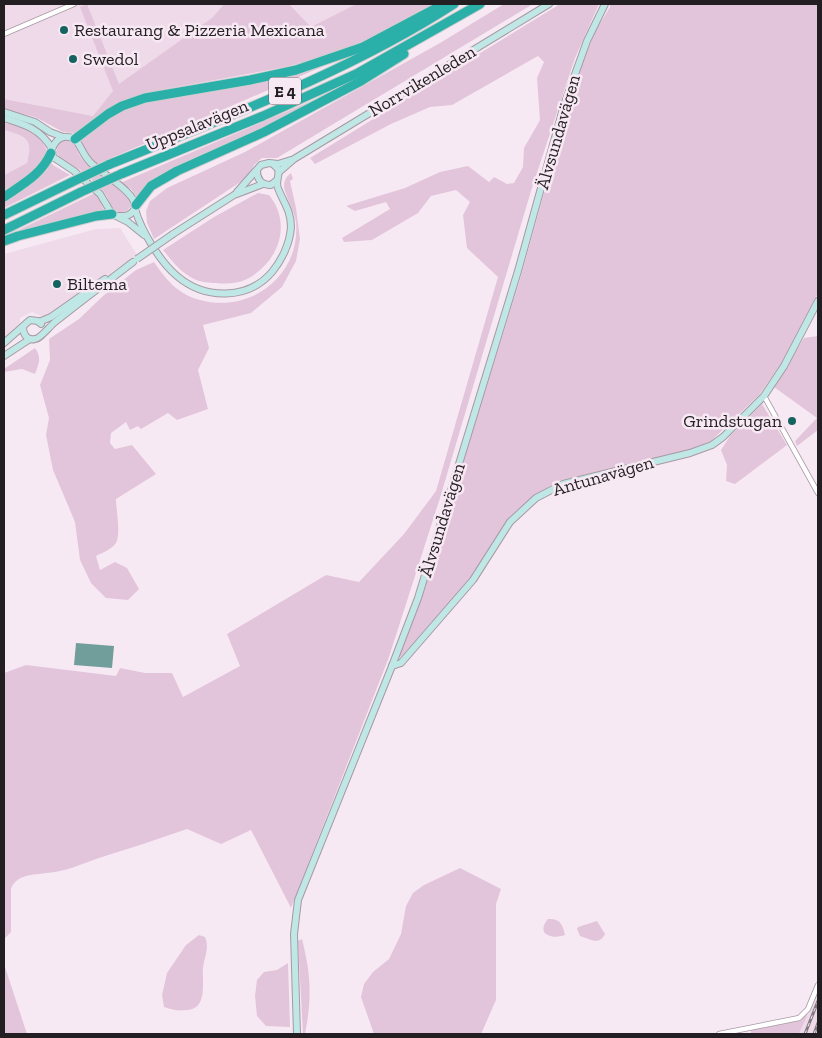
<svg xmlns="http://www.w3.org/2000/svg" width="822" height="1038" viewBox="0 0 822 1038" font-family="'Zilla Slab',serif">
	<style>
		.built { fill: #efdae9 }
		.green { fill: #e3c5db }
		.water { fill: #719d9a }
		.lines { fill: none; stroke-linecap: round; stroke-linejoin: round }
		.street-casing { stroke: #a799a3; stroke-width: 6 }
		.secondary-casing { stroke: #a799a3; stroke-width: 8 }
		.highway-casing { stroke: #cfcece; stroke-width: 11 }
		.street { stroke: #fff; stroke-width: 4.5 }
		.secondary { stroke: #bfe7e5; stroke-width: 6 }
		.highway { stroke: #2bafa9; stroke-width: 9 }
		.rail-casing { stroke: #827980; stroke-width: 3 }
		.rail { stroke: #f7e9f3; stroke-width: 1; stroke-dasharray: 4; stroke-linecap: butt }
		.secondary-bridge-casing { stroke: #a799a3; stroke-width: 8; stroke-linecap: butt }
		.highway-bridge-casing { stroke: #cfcece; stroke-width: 11; stroke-linecap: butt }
		.secondary-bridge { stroke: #bfe7e5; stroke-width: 6 }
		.highway-bridge { stroke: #2bafa9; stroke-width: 9 }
		.poi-dot { fill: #156360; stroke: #f7e9f3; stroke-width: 2 }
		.labels { text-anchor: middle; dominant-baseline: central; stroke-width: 5; stroke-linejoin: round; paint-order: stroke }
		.shield { fill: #f7e9f3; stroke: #635b61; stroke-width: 1 }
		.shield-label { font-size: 16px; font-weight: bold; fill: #231e22 }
		.poi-label { font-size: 18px; fill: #231e22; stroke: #f7e9f3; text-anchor: start }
		.street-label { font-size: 18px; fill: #231e22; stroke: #f7e9f3 }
	</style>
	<rect width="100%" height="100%" fill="#f7e9f3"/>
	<g class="built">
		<polygon points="4,4 224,4 212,18 93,116 4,99"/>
		<polygon points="289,4 356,4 311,27"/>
		<polygon points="4,130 19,134 29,142 31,150 27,163 4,175"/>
		<polygon points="120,228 137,255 49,315 43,317 32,312 20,318 20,323 4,338 4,254 96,229"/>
		<polygon points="818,989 818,1034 799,1034 808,1014"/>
	</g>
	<g class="green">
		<polygon points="87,4 119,84 212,18 224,4 289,4 311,27 356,4 435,4 370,39 318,58 286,67 160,90 124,102 75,133 63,132 35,117 4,109 4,99 93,116 113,91 80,7"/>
		<polygon points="504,4 533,4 277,158 262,158 254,165 248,177 154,239 147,223 146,211 150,201 167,188 245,152 440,43"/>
		<path d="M560,4H599L575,58L531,191L440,498L389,657L291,908L251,830L221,844L187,829C158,839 128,849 99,858C82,864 64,872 47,873C32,875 17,874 11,889V932L4,939V673L26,665L116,676L120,668L145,673H172L183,697L240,666L227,634L326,575L359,582L404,534L436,491L498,277L467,248L463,215L470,202L456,190L431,196L418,213L372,240L344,242L342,238L390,209L386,202L355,211L346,206L405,188L440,172L468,166L489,182L494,177L507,184L514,183L523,167L524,148L540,120L537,78L544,62L538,56L452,105L430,107L391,124L315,164L310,158Z"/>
		<polygon points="610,4 818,4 818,293 782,362 759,395 711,441 689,450 558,481 536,495 514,513 505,524 472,577 401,657 398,656 420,600 521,276 576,78 596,30 610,7"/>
		<polygon points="333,62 95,165 86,155 80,140 109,118 122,111 139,104 160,99 297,73"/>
		<polygon points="344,87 264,128 175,169 138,198 131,189 120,183"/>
		<path d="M4,123C23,125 44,134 48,155L33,173L4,192V175L27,163C34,139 26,136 4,130Z"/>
		<path d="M68,140C78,144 76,151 82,159C95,176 115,182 129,196L132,204L128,210L121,213C110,210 110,198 102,190C96,184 89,176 82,171C75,166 51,159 58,146C60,142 64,141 68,140Z"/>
		<polygon points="51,161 53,165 70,175 4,208 4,201 41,175 47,170"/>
		<path d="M291,173L293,179L290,181L296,208L300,239L296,261L282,287L251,313L203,325L209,348L198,370L208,409L177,420L168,413L141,429L138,426L130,430L126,422L111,433L110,443L115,449L132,445L156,474L116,499C116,509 121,534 116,543C112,549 102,553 96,556L100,570L115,562L127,568L139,589L128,600L106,598L91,583L80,560L75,522L53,470L46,435L49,418L40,385L50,360L49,339L79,319L103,296L136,270L154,262C167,281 178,294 200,300C251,314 301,275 296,222C294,210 284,193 284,186C284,180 287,176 291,173Z"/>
		<polygon points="95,193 99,199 104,210 4,237"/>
		<path d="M258,193L269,195C293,224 278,263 247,279C237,284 226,284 216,283C209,283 200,282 194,279C180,272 172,261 163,250L214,217Z"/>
		<polygon points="818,336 818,430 797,446 795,441 817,418 774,387 804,338"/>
		<path d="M35,348C42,358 39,363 35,374L22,369L4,372V369Z"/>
		<polygon points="762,404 787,445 735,484 726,481 727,465 721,450 730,436"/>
		<polygon points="460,868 501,889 496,904 496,1000 481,1034 374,1034 361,997 364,984 373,972 389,959 401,934 406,906 413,893 424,885"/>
		<path d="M548,919C560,918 563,925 565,935C552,940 535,934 548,919Z"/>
		<path d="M597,921L605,934C599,946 590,939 580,936L577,929L578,927Z"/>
		<path d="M199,935L205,937C210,948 204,957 203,968C202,982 208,1009 187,1010C178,1011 173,1010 164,1007L162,995L167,973L186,945Z"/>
		<path d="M302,939C311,975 312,998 305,1034H303L298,941Z"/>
		<polygon points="4,963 4,964 27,1034 4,1034"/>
		<polygon points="288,963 290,1027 266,1026 257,1016 255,996 257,980 264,972 277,970"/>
		<polygon points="808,1014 799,1034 751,1034 751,1030 798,1021"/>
	</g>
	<polygon class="water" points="76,643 114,646 112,668 74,665"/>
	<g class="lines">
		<g class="street-casing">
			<g id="street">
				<polyline points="4,34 74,4"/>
				<polyline points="764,396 818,493"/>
				<polyline points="719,1034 799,1018 808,1009 818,985"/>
			</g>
		</g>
		<g class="secondary-casing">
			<g id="secondary">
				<polyline points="4,112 35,122 50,132 63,137"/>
				<path d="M4,118C24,124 41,129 52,149"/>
				<path d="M257,171C257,180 262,185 271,185L277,180"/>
				<polyline points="279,172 294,159 549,4"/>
				<polyline points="237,192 261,165 269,163 278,164 291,160"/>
				<path d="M135,209C141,230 160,262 177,276C205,300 248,300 272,272C282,260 290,243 291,227C291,210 283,202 278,188C275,182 280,176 278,169L273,164"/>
				<path d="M117,216C123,216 130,217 134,210C143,196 99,172 90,162C83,155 81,146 75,139C64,134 56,138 52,149L53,157L74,171L100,194L112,214L128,222L144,235"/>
				<polyline points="173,234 234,195 263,184"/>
				<polyline points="39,322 51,317 105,279"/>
				<path d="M23,327C23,334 27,341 35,339C40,339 50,326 55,322C81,301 107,282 133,262"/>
				<polyline points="4,343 30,320 38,321 41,324"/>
				<polyline points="4,356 30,339"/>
				<polyline points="392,666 401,663 473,580 510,522 536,498 563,484 690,453 712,445 723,437 764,396 784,366 818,301"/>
				<polyline points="297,1034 294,934 298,900 392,666 418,598 518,271 564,105 587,41 605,4"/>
			</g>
		</g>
		<g class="highway-casing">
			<g id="highway">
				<polyline points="75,139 108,114 122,106 145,98 250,80 296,70 363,47 444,4"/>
				<path d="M108,165C224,118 349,72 454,4"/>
				<polyline points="121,174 263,116 358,73 480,4"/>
				<path d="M4,197C23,184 41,175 51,153"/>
				<polyline points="136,205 151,186 177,171 264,132 361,81 404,54"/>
				<polyline points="4,215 72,182"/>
				<polyline points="4,230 81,192"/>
				<polyline points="4,241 18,236 96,216 112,214"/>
			</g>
		</g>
		<use href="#street" class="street"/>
		<use href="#secondary" class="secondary"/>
		<use href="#highway" class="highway"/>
		<g class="rail-casing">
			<g id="rail">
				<polyline points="805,1034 818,1001"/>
				<polyline points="814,1034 818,1023"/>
			</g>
		</g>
		<use href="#rail" class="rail"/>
		<g class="secondary-bridge-casing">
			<polyline id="secondary-bridge" points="137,259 173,234"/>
		</g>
		<g class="highway-bridge-casing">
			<g id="highway-bridge">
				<polyline points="72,182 108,165"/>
				<polyline points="81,192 121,174"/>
			</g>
		</g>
		<use href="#secondary-bridge" class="secondary-bridge"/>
		<use href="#highway-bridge" class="highway-bridge"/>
	</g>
	<g class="poi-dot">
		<circle cx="64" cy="30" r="5"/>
		<circle cx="73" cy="59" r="5"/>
		<circle cx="57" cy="284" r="5"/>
		<circle cx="792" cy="421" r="5"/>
	</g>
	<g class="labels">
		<rect class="shield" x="269" y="77.5" width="32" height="27" rx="4"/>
		<g class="shield-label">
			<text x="285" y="91">E 4</text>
		</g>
		<g class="poi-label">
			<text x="74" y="30">Restaurang &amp; Pizzeria Mexicana</text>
			<text x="83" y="59">Swedol</text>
			<text x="67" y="284">Biltema</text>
			<text x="782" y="421" text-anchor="end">Grindstugan</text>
		</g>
		<g class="street-label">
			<text transform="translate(422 81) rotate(-31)">Norrvikenleden</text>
			<text transform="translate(197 125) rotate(-22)">Uppsalavägen</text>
			<text transform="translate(558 132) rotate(-74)">Älvsundavägen</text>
			<text transform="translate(603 476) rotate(-16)">Antunavägen</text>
			<text transform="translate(442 520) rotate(-73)">Älvsundavägen</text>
		</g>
	</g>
	<rect width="822" height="1038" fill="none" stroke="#231e22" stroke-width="10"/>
</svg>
